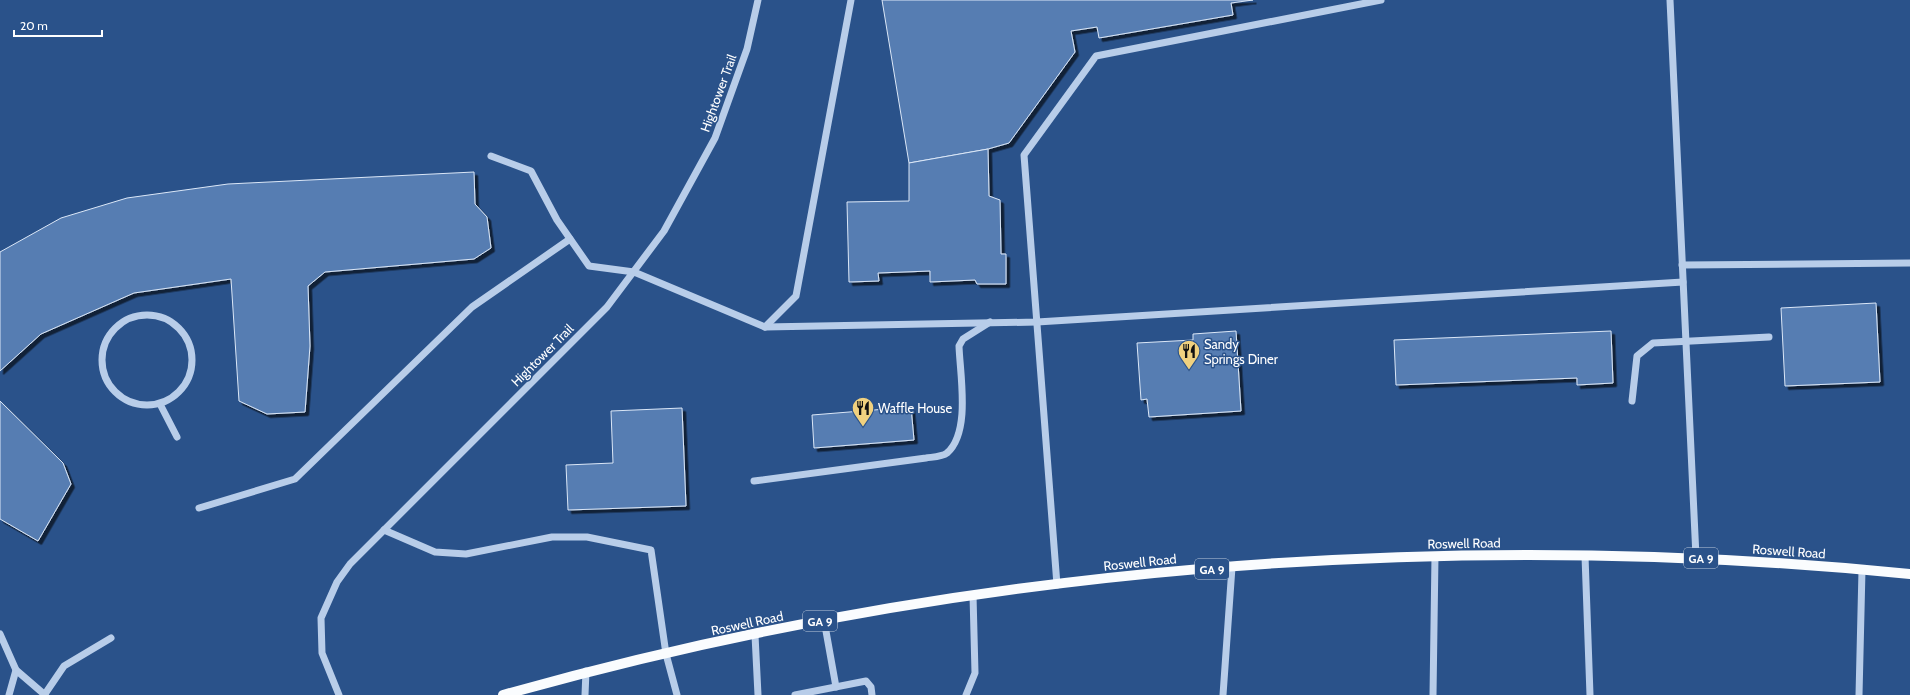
<svg xmlns="http://www.w3.org/2000/svg" width="1910" height="695" viewBox="0 0 1910 695" font-family="Cabin,sans-serif">
	<style>
		.building { fill: #567db2; stroke: #dbe7f7; filter: url(#shadow) }
		.lines { fill: none; stroke-linecap: round; stroke-linejoin: round }
		.minor { stroke: #b8cde9; stroke-width: 7 }
		.major { stroke: #fafcfe; stroke-width: 10 }
		.labels { text-anchor: middle; dominant-baseline: central; stroke-width: 3; stroke-linejoin: round; paint-order: stroke }
		.shield { fill: #2a528a; stroke: #bfcbdc; stroke-width: 1 }
		.shield-label { font-size: 12px; font-weight: bold; fill: #fff }
		.street-label { font-size: 13px; fill: #fff; stroke: #2a528a }
		.poi-label { font-size: 13px; fill: #fff; stroke: #2a528a; text-anchor: start }
	</style>
	<defs>
		<filter id="shadow"><feDropShadow dx="3.5" dy="3.5" stdDeviation="0" flood-color="#0009"/></filter>
	</defs>
	<rect width="100%" height="100%" fill="#2a528a"/>
	<g class="building">
		<polygon points="882,0 1253,0 1231,3 1233,15 1099,38 1097,27 1071,31 1075,52 1009,143 988,149 909,163"/>
		<polygon points="988,149 989,196 1000,200 1001,254 1006,254 1006,284 977,284 975,280 930,282 930,271 878,273 879,281 849,282 847,202 909,201 909,163"/>
		<polygon points="474,172 475,204 487,217 491,248 474,259 325,272 308,286 310,346 305,412 267,414 239,401 231,279 134,293 41,334 0,371 0,252 61,218 127,198 228,184"/>
		<polygon points="1876,303 1880,382 1785,386 1781,308"/>
		<polygon points="1236,331 1241,411 1149,417 1147,399 1141,400 1137,343 1193,340 1193,334"/>
		<polygon points="1611,331 1613,383 1577,385 1577,378 1396,385 1394,340"/>
		<polygon points="0,401 63,463 71,484 38,541 0,519"/>
		<polygon points="911,407 914,440 814,448 812,415"/>
		<polygon points="682,408 686,506 568,510 566,465 613,463 611,411"/>
	</g>
	<g class="lines">
		<g class="minor">
			<polyline points="1670,0 1696,557"/>
			<polyline points="491,156 531,171 557,220 589,266 634,272 765,327 1037,322 1683,282"/>
			<polyline points="1682,265 1910,263"/>
			<circle cx="147" cy="360" r="45"/>
			<polyline points="765,327 796,296 851,0"/>
			<polyline points="1632,401 1637,356 1653,343 1769,337"/>
			<polyline points="160,404 177,437"/>
			<path d="M754,481L926,458C932,457 942,457 947,453C971,432 960,375 959,346L963,339L990,322"/>
			<polyline points="199,508 295,479 472,307 570,239"/>
			<polyline points="384,530 435,552 466,554 552,537 587,537 651,550 666,654 677,695"/>
			<polyline points="1585,556 1590,695"/>
			<polyline points="1057,585 1024,155 1096,56 1381,0"/>
			<polyline points="824,620 836,687"/>
			<polyline points="0,634 16,670 45,695"/>
			<polyline points="755,635 758,695"/>
			<polyline points="45,694 64,666 111,638"/>
			<polyline points="9,695 16,670"/>
			<polyline points="339,695 322,653 321,618 337,582 350,564 607,307 664,231 715,138 747,49 758,0"/>
			<polyline points="585,695 586,671"/>
			<polyline points="795,695 866,681 871,687 872,695"/>
			<polyline points="966,695 975,673 973,595"/>
			<polyline points="1223,695 1232,567"/>
			<polyline points="1433,695 1435,556"/>
			<polyline points="1859,695 1862,570"/>
		</g>
		<path class="major" d="M503,695C956,567 1442,527 1910,574"/>
	</g>
	<defs>
		<g id="restaurant-pin" transform="scale(1.15)"><path d="M0 17L-7.5 6A9.5 9.5 0 1 1 7.5 6Z" fill="#f0d17f" stroke="#2a528a"/><path d="M-5-6h1v4h1v-4h1v4h1v-4h1v5L-1.5 .5V6h-2V.5L-5-1ZM5-6V6H3V1.5H1.5Q1.5-4 5-6Z" fill="#111"/></g>
	</defs>
	<g fill-rule="evenodd">
		<use href="#restaurant-pin" x="1189" y="351"/>
		<use href="#restaurant-pin" x="863" y="408"/>
	</g>
	<g class="labels">
		<g class="shield">
			<rect x="1684" y="548" width="34" height="20" rx="3"/>
			<rect x="1195" y="559" width="34" height="20" rx="3"/>
			<rect x="803" y="611" width="34" height="20" rx="3"/>
		</g>
		<g class="shield-label">
			<text x="1701" y="558">GA 9</text>
			<text x="1212" y="569">GA 9</text>
			<text x="820" y="621">GA 9</text>
		</g>
		<g class="street-label">
			<text transform="translate(718 93) rotate(-70)">Hightower Trail</text>
			<text transform="translate(542 355) rotate(-45)">Hightower Trail</text>
			<text transform="translate(1464 543) rotate(-1)">Roswell Road</text>
			<text transform="translate(1789 551) rotate(4)">Roswell Road</text>
			<text transform="translate(1140 562) rotate(-6)">Roswell Road</text>
			<text transform="translate(747 623) rotate(-12)">Roswell Road</text>
		</g>
		<g class="poi-label">
			<text x="1204" y="344">Sandy<tspan x="1204" dy="15">Springs Diner</tspan></text>
			<text x="878" y="408">Waffle House</text>
		</g>
	</g>
	<path d="M14 30v6h88v-6" fill="none" stroke="#ffffff" stroke-width="2"/>
	<text x="20" y="30" font-size="12" fill="#ffffff" stroke="#2a528a" stroke-width="3" paint-order="stroke">20 m</text>
</svg>
